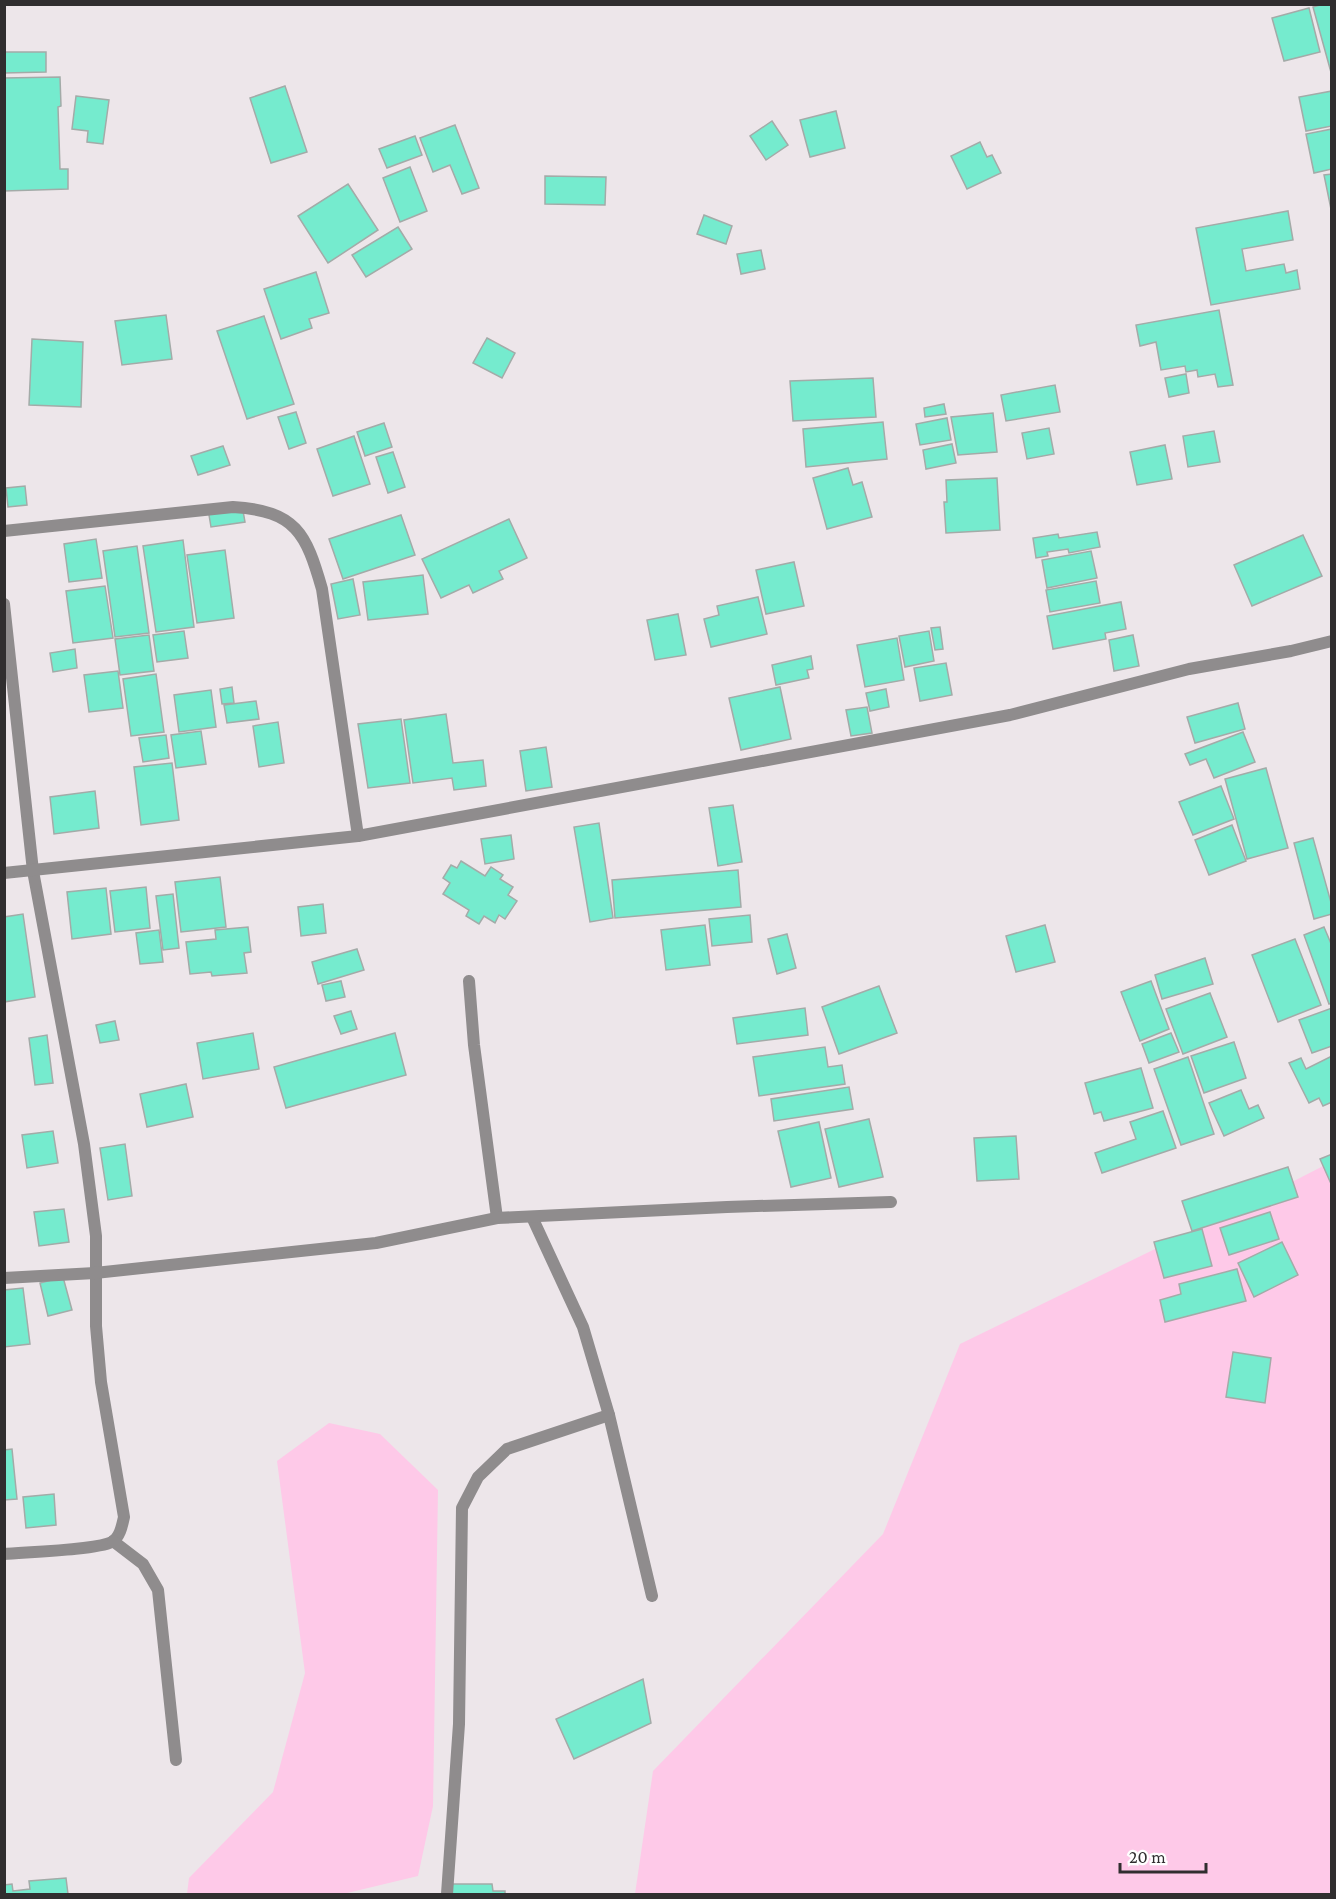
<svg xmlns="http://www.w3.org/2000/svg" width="1336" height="1899" viewBox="0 0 1336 1899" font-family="'Crimson Pro',serif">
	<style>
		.green { fill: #fec9e8 }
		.building { fill: #75ebce; stroke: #a3aba8; stroke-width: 1.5 }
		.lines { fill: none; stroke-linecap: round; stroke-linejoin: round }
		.minor { stroke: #8f8c8d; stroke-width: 12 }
	</style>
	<rect width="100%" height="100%" fill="#ede6ea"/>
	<g class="green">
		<polygon points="1331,1162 1331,1894 635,1894 653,1771 883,1534 960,1344 1192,1231 1202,1228"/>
		<polygon points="329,1423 380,1434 438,1490 433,1806 418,1876 343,1894 187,1894 189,1878 273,1792 305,1673 277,1461"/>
	</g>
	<g class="building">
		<polygon points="1323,4 1332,4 1332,76 1313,7"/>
		<polygon points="1309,8 1320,52 1284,61 1272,18"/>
		<polygon points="4,52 46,52 46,72 4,73"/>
		<polygon points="60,77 61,106 58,107 60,169 68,169 68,189 4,191 4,78"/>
		<polygon points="285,86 307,152 271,163 250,98"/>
		<polygon points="1332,91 1332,126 1306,131 1299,97"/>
		<polygon points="76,96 109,100 103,144 87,142 88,131 72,129"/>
		<polygon points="836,111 845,148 810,157 800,120"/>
		<polygon points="772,121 788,145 766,160 750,136"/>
		<polygon points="455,125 479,188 462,194 450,165 433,172 420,138"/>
		<polygon points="1332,129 1332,169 1314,173 1306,134"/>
		<polygon points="415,136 422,155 387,168 379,149"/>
		<polygon points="980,142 987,157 992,155 1001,173 967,189 951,156"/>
		<polygon points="410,167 427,211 400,222 383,178"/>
		<polygon points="1332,174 1332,214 1324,175"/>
		<polygon points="545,176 606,177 605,205 545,204"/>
		<polygon points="348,184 378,230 328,263 298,216"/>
		<polygon points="1288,211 1293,240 1242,249 1246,271 1284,264 1286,273 1297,270 1300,289 1211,305 1196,228"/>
		<polygon points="704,215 732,226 726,244 697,234"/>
		<polygon points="398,227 412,249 366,277 352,255"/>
		<polygon points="761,250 765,269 741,274 737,254"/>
		<polygon points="316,272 329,313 309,319 312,328 281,339 264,289"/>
		<polygon points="1219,310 1233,385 1218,387 1215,374 1198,377 1197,370 1186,372 1185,366 1161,370 1156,342 1140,346 1136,325"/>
		<polygon points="166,315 172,359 122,365 115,321"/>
		<polygon points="264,316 294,404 247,419 217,331"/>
		<polygon points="487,338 515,353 502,378 473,363"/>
		<polygon points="32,339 83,342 81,407 29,405"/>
		<polygon points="1186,374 1189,393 1169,397 1165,378"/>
		<polygon points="873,378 876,417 793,421 790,381"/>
		<polygon points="1055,385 1060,412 1006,421 1001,395"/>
		<polygon points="944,404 946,414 925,417 924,408"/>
		<polygon points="296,412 306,443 289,449 278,417"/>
		<polygon points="993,413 997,452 958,455 951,417"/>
		<polygon points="947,418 951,440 920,445 916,424"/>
		<polygon points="883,422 887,459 806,467 803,429"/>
		<polygon points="384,423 392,447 365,456 357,432"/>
		<polygon points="1049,428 1054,454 1027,459 1022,433"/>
		<polygon points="1214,431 1220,462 1188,467 1183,436"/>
		<polygon points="354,436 370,484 333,496 317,449"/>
		<polygon points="952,444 956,463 926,469 923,450"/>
		<polygon points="1165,445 1172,479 1137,485 1130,452"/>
		<polygon points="223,446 230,465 198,475 191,456"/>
		<polygon points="393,452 405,487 388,493 376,457"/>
		<polygon points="848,468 853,485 862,482 872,517 827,529 813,478"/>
		<polygon points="997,478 1000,530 946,533 944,502 947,502 946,480"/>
		<polygon points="25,486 27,505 8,507 6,488"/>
		<polygon points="242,505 245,522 211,527 208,509"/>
		<polygon points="401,515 415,555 343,579 329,539"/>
		<polygon points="509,519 527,558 499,571 503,579 473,593 469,585 441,598 422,559"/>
		<polygon points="1097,532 1100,547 1069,553 1068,549 1047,552 1048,556 1036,558 1033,538 1058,534 1059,538"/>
		<polygon points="1303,535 1322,576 1252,606 1234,565"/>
		<polygon points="96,539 102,578 69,582 64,544"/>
		<polygon points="183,540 194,627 156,632 143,546"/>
		<polygon points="137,546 149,633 115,637 103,551"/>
		<polygon points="225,550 234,618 197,623 187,555"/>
		<polygon points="1091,551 1097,578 1047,588 1042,560"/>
		<polygon points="794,562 804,606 766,614 756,570"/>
		<polygon points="423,575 428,614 368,620 363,582"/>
		<polygon points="353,579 360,615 338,619 331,584"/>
		<polygon points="1096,581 1100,603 1050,612 1046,590"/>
		<polygon points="105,586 113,638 73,643 66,591"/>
		<polygon points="758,597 767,634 711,647 704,619 719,615 717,606"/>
		<polygon points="1121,602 1126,629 1105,633 1106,639 1053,649 1047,616"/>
		<polygon points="678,614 686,655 655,660 647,620"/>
		<polygon points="940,627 943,649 935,650 931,628"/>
		<polygon points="184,631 188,658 157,662 153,635"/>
		<polygon points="929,631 934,661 905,667 899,636"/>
		<polygon points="149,635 154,671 120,675 115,639"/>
		<polygon points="1133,635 1139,666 1114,671 1109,640"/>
		<polygon points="897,638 904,680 865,687 857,645"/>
		<polygon points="75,649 77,668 53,672 50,653"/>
		<polygon points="811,656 813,669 807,670 809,678 776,685 772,665"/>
		<polygon points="946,663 952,695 920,701 914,668"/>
		<polygon points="118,671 123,708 89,712 84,675"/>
		<polygon points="156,674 164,732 131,736 123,679"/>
		<polygon points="232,687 234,703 222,704 220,689"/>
		<polygon points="780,687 791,739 741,750 729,698"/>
		<polygon points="886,689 889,707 870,711 866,693"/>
		<polygon points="211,690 216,727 179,732 174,695"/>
		<polygon points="256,701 259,719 227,723 224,705"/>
		<polygon points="1238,703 1245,729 1195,743 1187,717"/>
		<polygon points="867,707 872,733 851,736 846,710"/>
		<polygon points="446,714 453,763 483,760 486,786 454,790 452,778 413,783 404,720"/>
		<polygon points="401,719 410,783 368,788 358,724"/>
		<polygon points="278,722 284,763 259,767 253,726"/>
		<polygon points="201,731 206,764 176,768 171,735"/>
		<polygon points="1243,732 1255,762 1214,778 1206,759 1190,765 1185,754"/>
		<polygon points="166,735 169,758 143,762 139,738"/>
		<polygon points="546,747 552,787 526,791 520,751"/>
		<polygon points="172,763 179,820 141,825 134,767"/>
		<polygon points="1266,768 1288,848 1247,859 1225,779"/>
		<polygon points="1221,786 1234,819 1193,835 1179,802"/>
		<polygon points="95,791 99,828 54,834 50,797"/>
		<polygon points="733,805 742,862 718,866 709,808"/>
		<polygon points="599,823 613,918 590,922 574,827"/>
		<polygon points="1232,825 1246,861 1209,875 1195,840"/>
		<polygon points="511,835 514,859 485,864 481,839"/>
		<polygon points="1313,838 1332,906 1332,914 1314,919 1294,843"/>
		<polygon points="461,861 485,876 491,867 503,875 500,879 513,887 508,895 517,901 505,919 499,915 495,923 484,916 479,924 466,916 469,910 443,894 450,883 443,878 451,865 457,868"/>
		<polygon points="738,870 741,907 615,918 612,880"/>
		<polygon points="220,877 226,927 181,932 175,882"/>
		<polygon points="146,887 150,928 115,932 110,891"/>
		<polygon points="106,888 111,934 72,939 67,892"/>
		<polygon points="173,894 179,948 163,950 156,896"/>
		<polygon points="323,904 326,933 301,936 298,907"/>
		<polygon points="23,914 35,997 4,1002 4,917"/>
		<polygon points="750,915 752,942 712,946 709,919"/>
		<polygon points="705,925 710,965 666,970 661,930"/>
		<polygon points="1045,925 1055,962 1016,972 1006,936"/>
		<polygon points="248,927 251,952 244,953 247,973 212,976 211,972 190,974 186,942 216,939 215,930"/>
		<polygon points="1324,927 1332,946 1332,1003 1329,1004 1304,935"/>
		<polygon points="159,930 163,962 140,964 136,933"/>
		<polygon points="787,934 796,968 777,974 768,939"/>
		<polygon points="1295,939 1321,1005 1278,1022 1252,955"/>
		<polygon points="357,949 364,970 318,984 312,962"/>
		<polygon points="1205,958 1213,984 1162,999 1155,975"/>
		<polygon points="341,981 345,997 326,1001 322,985"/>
		<polygon points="1151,981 1169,1029 1140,1041 1121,992"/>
		<polygon points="879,986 897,1033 839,1054 822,1007"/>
		<polygon points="1210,993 1227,1037 1183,1054 1166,1009"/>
		<polygon points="805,1008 808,1035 737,1044 733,1018"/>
		<polygon points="1332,1008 1332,1046 1312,1053 1299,1020"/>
		<polygon points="351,1011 357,1029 341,1034 334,1016"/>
		<polygon points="115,1021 119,1040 100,1043 96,1025"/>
		<polygon points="253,1033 259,1069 203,1079 197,1043"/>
		<polygon points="395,1033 406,1075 286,1108 274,1067"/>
		<polygon points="1171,1033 1179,1052 1149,1063 1142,1044"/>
		<polygon points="47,1035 53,1083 35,1085 29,1038"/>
		<polygon points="1234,1042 1246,1078 1204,1093 1191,1056"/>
		<polygon points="825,1047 828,1067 842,1065 845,1084 759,1096 753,1057"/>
		<polygon points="1332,1056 1332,1102 1323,1106 1319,1098 1309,1103 1289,1063 1301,1058 1306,1069"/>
		<polygon points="1188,1057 1214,1134 1181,1145 1154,1069"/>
		<polygon points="1141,1068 1153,1108 1104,1121 1101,1112 1094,1114 1085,1083"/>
		<polygon points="186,1084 193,1117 147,1127 140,1094"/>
		<polygon points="849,1087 853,1109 774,1121 771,1099"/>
		<polygon points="1241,1090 1249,1109 1258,1105 1264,1118 1224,1136 1209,1103"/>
		<polygon points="1163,1111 1176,1148 1102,1173 1095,1153 1136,1139 1130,1122"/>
		<polygon points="869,1119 883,1177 839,1187 825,1129"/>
		<polygon points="819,1122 831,1178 791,1187 778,1131"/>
		<polygon points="53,1131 58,1163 27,1168 22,1135"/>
		<polygon points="1016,1136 1019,1179 977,1181 974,1138"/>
		<polygon points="125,1144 132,1196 108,1200 100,1148"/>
		<polygon points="1332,1154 1332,1186 1320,1159"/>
		<polygon points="1288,1167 1298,1197 1192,1231 1182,1201"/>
		<polygon points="64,1209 69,1242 39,1246 34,1212"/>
		<polygon points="1270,1212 1279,1239 1229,1255 1220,1228"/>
		<polygon points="1202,1229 1212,1266 1164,1278 1154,1242"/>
		<polygon points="1282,1242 1298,1275 1254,1297 1238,1263"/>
		<polygon points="1237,1269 1246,1301 1165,1322 1160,1300 1181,1294 1179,1284"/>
		<polygon points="63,1277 72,1310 48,1316 40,1283"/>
		<polygon points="23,1288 30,1344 4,1347 4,1290"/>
		<polygon points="1233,1352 1271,1358 1265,1403 1226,1397"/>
		<polygon points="12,1449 17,1499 4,1500 4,1450"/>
		<polygon points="54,1494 56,1525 26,1528 23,1497"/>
		<polygon points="643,1679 651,1723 574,1759 556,1719"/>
		<polygon points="66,1878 68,1894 4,1894 4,1885 12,1884 13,1891 30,1889 29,1881"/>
		<polygon points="452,1884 492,1884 493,1891 505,1891 505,1894 452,1894"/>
	</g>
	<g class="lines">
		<g class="minor">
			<path d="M4,531L233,507C296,511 306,533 322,589L358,836"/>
			<path d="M4,604L33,871L84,1144L96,1236V1326L101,1382L124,1517C122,1526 120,1537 112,1542C96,1550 26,1552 4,1554"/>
			<polyline points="4,873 358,836 1010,715 1189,669 1291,651 1332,641"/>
			<polyline points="469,981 474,1045 497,1218"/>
			<polyline points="532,1217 583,1327 609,1415 652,1596"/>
			<polyline points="4,1278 95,1273 376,1243 497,1218 727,1207 891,1202"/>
			<polyline points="113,1541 143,1564 158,1590 176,1760"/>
			<polyline points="447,1894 459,1724 462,1508 478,1477 507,1449 609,1415"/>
		</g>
	</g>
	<rect width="1336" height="1899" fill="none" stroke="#302e2f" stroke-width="12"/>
	<path d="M1120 1863v9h86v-9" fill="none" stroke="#302e2f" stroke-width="3"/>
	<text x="1129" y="1863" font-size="18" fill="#302e2f" stroke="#ffffff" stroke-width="4.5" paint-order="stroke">20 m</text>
</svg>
